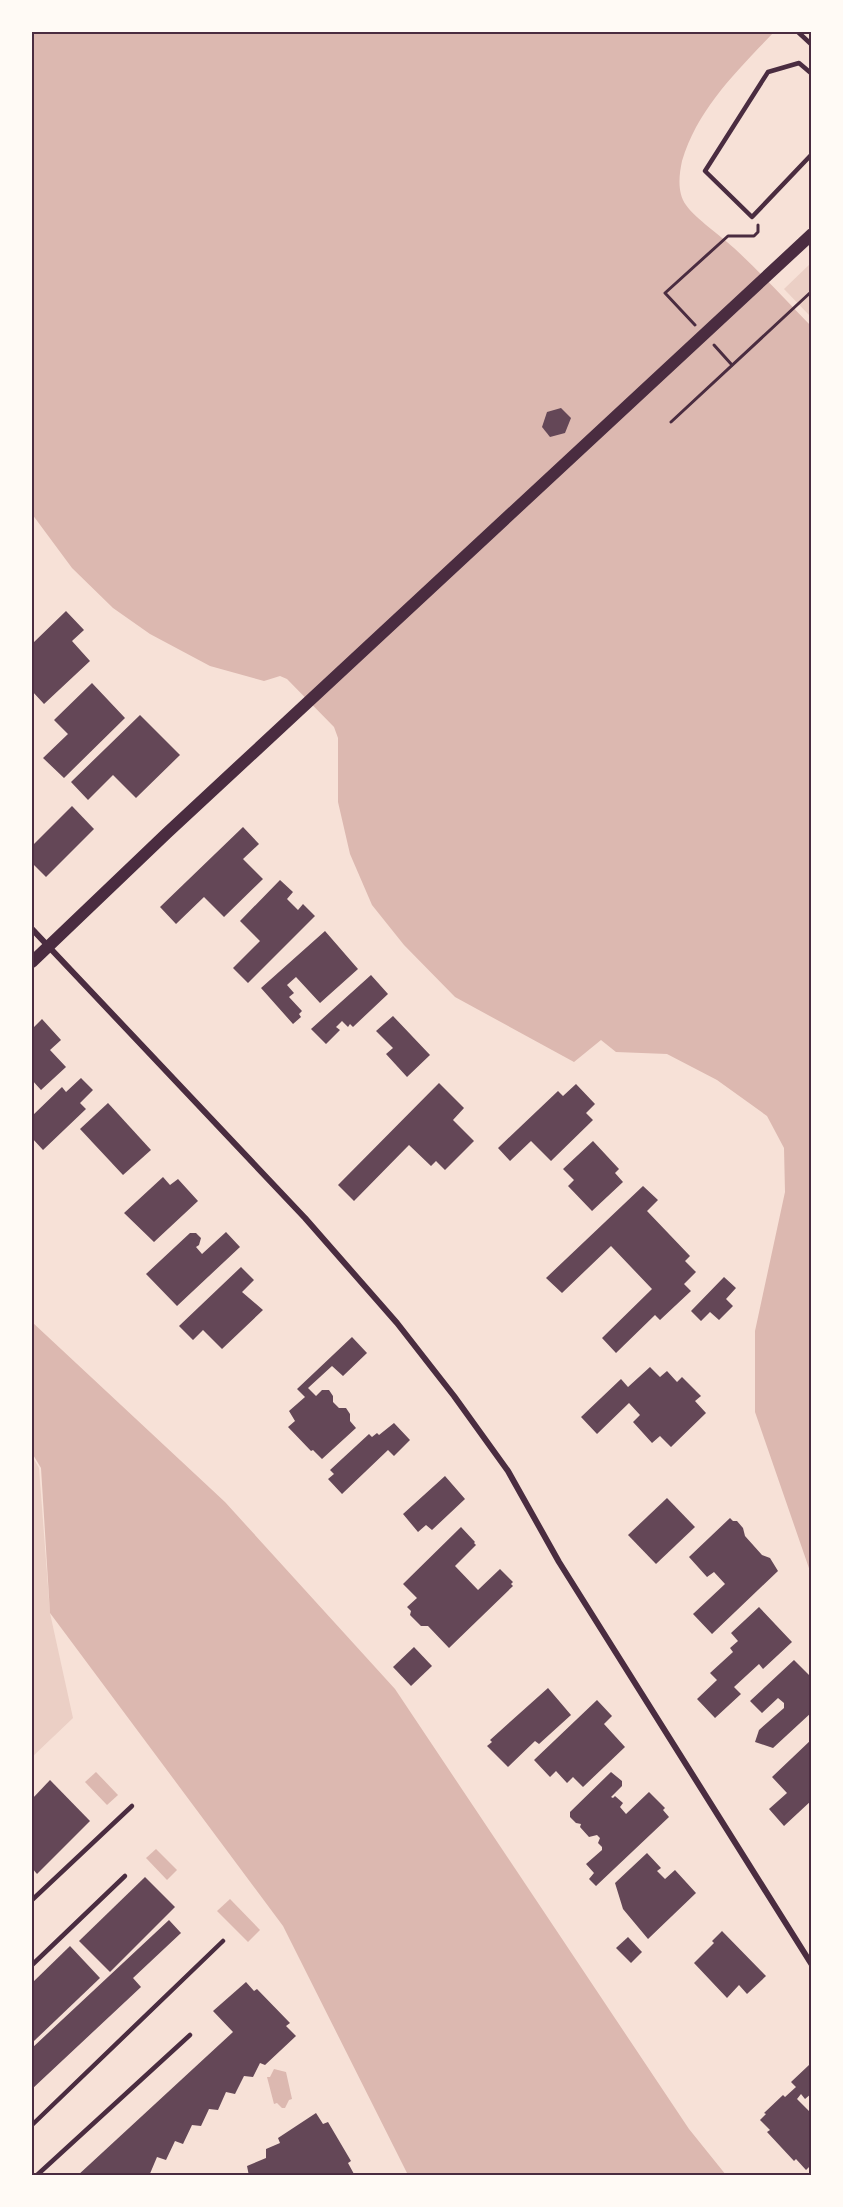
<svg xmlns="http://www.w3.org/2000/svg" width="843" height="2207" viewBox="0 0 843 2207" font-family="Helvetica,sans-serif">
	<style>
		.green { fill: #ebcfc5 }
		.water { fill: #dcb8b0 }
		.building { fill: #644757 }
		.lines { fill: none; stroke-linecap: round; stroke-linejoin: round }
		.path { stroke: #4a2c40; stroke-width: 3 }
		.service { stroke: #4a2c40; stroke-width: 4.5 }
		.minor { stroke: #4a2c40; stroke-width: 6 }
		.secondary { stroke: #4a2c40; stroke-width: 12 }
		.neatline { fill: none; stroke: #4a2c40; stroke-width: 2 }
	</style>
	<rect width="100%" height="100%" fill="#f7e1d7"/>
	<g class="green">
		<polygon points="810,264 811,264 811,317 784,289"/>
		<polygon points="32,1456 39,1468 50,1613 73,1718 32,1757"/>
	</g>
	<g class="water">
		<path d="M32,32H774C737,71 698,108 682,161C679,175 677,193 686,205C696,219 721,236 734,248C761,273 786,300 811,326V1574L755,1412V1331L785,1192L784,1148L767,1116L717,1080L667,1054L616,1052L601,1040L574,1062L455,997L404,945L372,905L350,854L338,802V738L334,727L287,679L280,676L264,681L210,666L150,634L113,608L72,568L32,514Z"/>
		<polygon points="32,1322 225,1502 395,1689 689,2129 726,2175 408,2175 283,1926 50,1613 41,1468 32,1453"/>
		<polygon points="96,1772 118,1795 107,1805 85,1782"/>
		<polygon points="156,1849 177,1870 167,1880 146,1858"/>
		<polygon points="230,1899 260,1930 248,1942 217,1911"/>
		<polygon points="274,2069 286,2072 292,2099 289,2100 285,2108 282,2108 277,2103 274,2104 267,2077 270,2077"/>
	</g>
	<g class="building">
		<polygon points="561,408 571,418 565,433 550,437 542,427 547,412"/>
		<polygon points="66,611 84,630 72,641 90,661 44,704 32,691 32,644"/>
		<polygon points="92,683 125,718 64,778 43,758 68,734 54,720"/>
		<polygon points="140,715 180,755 136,798 113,775 88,800 71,782"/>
		<polygon points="72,806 94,829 46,877 32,863 32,846"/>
		<polygon points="243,827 259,844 243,859 263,879 224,917 204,897 176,924 160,907"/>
		<polygon points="280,880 293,892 287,899 298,910 303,904 315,916 248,983 233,968 260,941 240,921"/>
		<polygon points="325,931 358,969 320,1003 296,977 287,985 294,993 289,997 302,1011 299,1014 301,1017 293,1024 261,988"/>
		<polygon points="371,975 388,994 353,1027 350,1024 348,1027 342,1021 336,1027 340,1030 326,1044 311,1029"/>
		<polygon points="393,1016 430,1055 407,1077 386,1054 393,1048 376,1031"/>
		<polygon points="42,1019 61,1040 50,1050 66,1067 41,1090 32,1080 32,1029"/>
		<polygon points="81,1078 93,1090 80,1103 86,1109 43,1150 32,1138 32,1116 62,1087 66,1092"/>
		<polygon points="439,1083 464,1108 453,1120 474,1141 445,1170 436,1161 431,1166 409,1145 354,1201 338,1185"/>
		<polygon points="576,1084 595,1104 586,1113 593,1120 551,1161 531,1141 510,1161 498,1148 558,1091 563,1096"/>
		<polygon points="108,1103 151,1150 123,1175 80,1129"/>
		<polygon points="593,1141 619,1169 615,1173 623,1182 592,1211 568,1186 574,1180 563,1169"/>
		<polygon points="163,1177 170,1185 178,1179 198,1201 154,1242 124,1213"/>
		<polygon points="643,1186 658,1200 647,1211 690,1256 685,1261 696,1272 684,1284 691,1291 660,1320 655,1315 616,1353 602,1338 652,1289 611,1246 562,1293 546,1278"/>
		<polygon points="226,1232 240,1247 177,1306 146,1274 190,1233 196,1233 201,1238 199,1245 196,1247 202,1254"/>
		<polygon points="241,1267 254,1280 242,1292 263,1310 222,1349 203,1330 193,1340 179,1326"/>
		<polygon points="724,1277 736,1288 726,1299 733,1306 719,1320 710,1312 701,1321 691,1311"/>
		<polygon points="352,1337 367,1353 343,1376 332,1366 308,1388 316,1396 322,1390 329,1390 333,1396 333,1402 339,1408 346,1408 350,1414 350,1421 356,1428 322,1459 313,1450 311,1451 288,1427 295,1421 289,1411 305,1397 297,1389"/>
		<polygon points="650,1367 660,1377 667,1371 677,1382 682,1377 701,1396 695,1401 706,1413 671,1447 660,1436 652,1443 633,1422 640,1415 629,1403 597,1434 581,1417 621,1379 628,1387"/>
		<polygon points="394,1423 410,1440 394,1456 388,1450 342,1494 328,1479 334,1474 330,1470 369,1434 372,1437 377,1433 379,1435"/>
		<polygon points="445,1476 465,1499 432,1530 426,1525 418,1532 403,1514"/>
		<polygon points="667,1498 695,1527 656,1564 628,1535"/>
		<polygon points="730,1518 733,1521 737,1521 743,1528 745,1536 762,1555 770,1558 778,1571 712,1634 693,1614 725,1584 714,1572 707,1577 689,1557"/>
		<polygon points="461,1527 475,1542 474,1543 476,1545 455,1566 478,1590 500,1569 513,1582 511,1584 513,1586 449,1648 428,1626 421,1626 410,1615 411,1611 407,1607 417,1598 403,1584"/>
		<polygon points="759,1607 792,1642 763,1669 759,1664 734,1687 741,1694 715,1718 697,1699 717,1680 710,1673 733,1652 730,1648 738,1641 731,1633"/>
		<polygon points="414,1647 432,1666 411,1686 393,1667"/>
		<polygon points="794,1660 812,1678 812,1712 773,1748 755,1742 759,1730 784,1708 784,1703 778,1698 762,1713 750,1701"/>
		<polygon points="548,1688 571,1715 539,1744 535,1741 508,1767 487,1746 492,1742 490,1740"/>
		<polygon points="597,1700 612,1716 604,1724 625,1747 583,1787 573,1777 567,1783 556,1771 550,1777 534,1760"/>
		<polygon points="812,1739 812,1800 784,1826 769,1809 787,1793 772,1777"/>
		<polygon points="611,1772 622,1781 622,1786 611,1797 613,1798 615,1796 623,1803 620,1807 626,1814 649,1792 665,1808 663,1810 669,1817 596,1886 589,1879 594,1873 586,1864 602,1850 602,1847 598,1843 600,1838 597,1835 589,1837 580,1827 581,1824 576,1823 570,1817 570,1812"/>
		<polygon points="50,1780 90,1821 37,1874 32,1868 32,1799"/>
		<polygon points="647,1853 661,1868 657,1871 665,1879 675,1870 696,1893 648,1939 623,1909 615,1883"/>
		<polygon points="145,1877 175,1907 110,1972 79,1941"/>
		<polygon points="169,1920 181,1933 133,1978 141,1987 32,2089 32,2048"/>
		<polygon points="722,1931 766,1976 747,1994 739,1985 727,1998 694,1963 714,1943 712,1941"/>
		<polygon points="628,1937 642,1952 631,1963 616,1948"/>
		<polygon points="70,1946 100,1978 34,2041 32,2039 32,1983"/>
		<polygon points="246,1982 254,1991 257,1989 290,2023 286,2026 296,2036 265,2065 260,2063 253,2077 244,2076 235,2094 226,2092 218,2110 209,2109 201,2126 192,2125 183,2144 175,2141 166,2160 157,2157 149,2176 77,2176 233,2032 213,2011"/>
		<polygon points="809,2065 812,2068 812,2093 805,2099 801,2094 797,2099 812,2114 812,2164 806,2170 796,2159 794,2161 767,2132 770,2130 760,2120 766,2114 764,2113 783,2095 785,2097 796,2087 791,2082"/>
		<polygon points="316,2113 323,2124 328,2122 351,2161 348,2163 354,2174 352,2176 249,2176 247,2166 266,2158 266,2149 280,2143 278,2138"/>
	</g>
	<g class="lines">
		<g class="path">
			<polyline points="695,325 665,293 728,236 754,236 758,232 758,225"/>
			<polyline points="714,345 732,365"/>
			<polyline points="671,422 812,291"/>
		</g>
		<g class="service">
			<polyline points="798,32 812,45"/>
			<polyline points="812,74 799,63 768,72 705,171 752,217 812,154"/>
			<polyline points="32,1900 132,1806"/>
			<polyline points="32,1965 125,1876"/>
			<polyline points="32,2125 223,1941"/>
			<polyline points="36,2176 190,2035"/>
		</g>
		<polyline class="minor" points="32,929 305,1218 397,1323 454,1396 508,1471 559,1562 812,1965"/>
		<polyline class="secondary" points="32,962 167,833 812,234"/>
	</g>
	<rect width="843" height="2207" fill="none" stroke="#fffaf5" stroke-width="66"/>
	<rect x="33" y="33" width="777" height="2141" class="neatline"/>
</svg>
